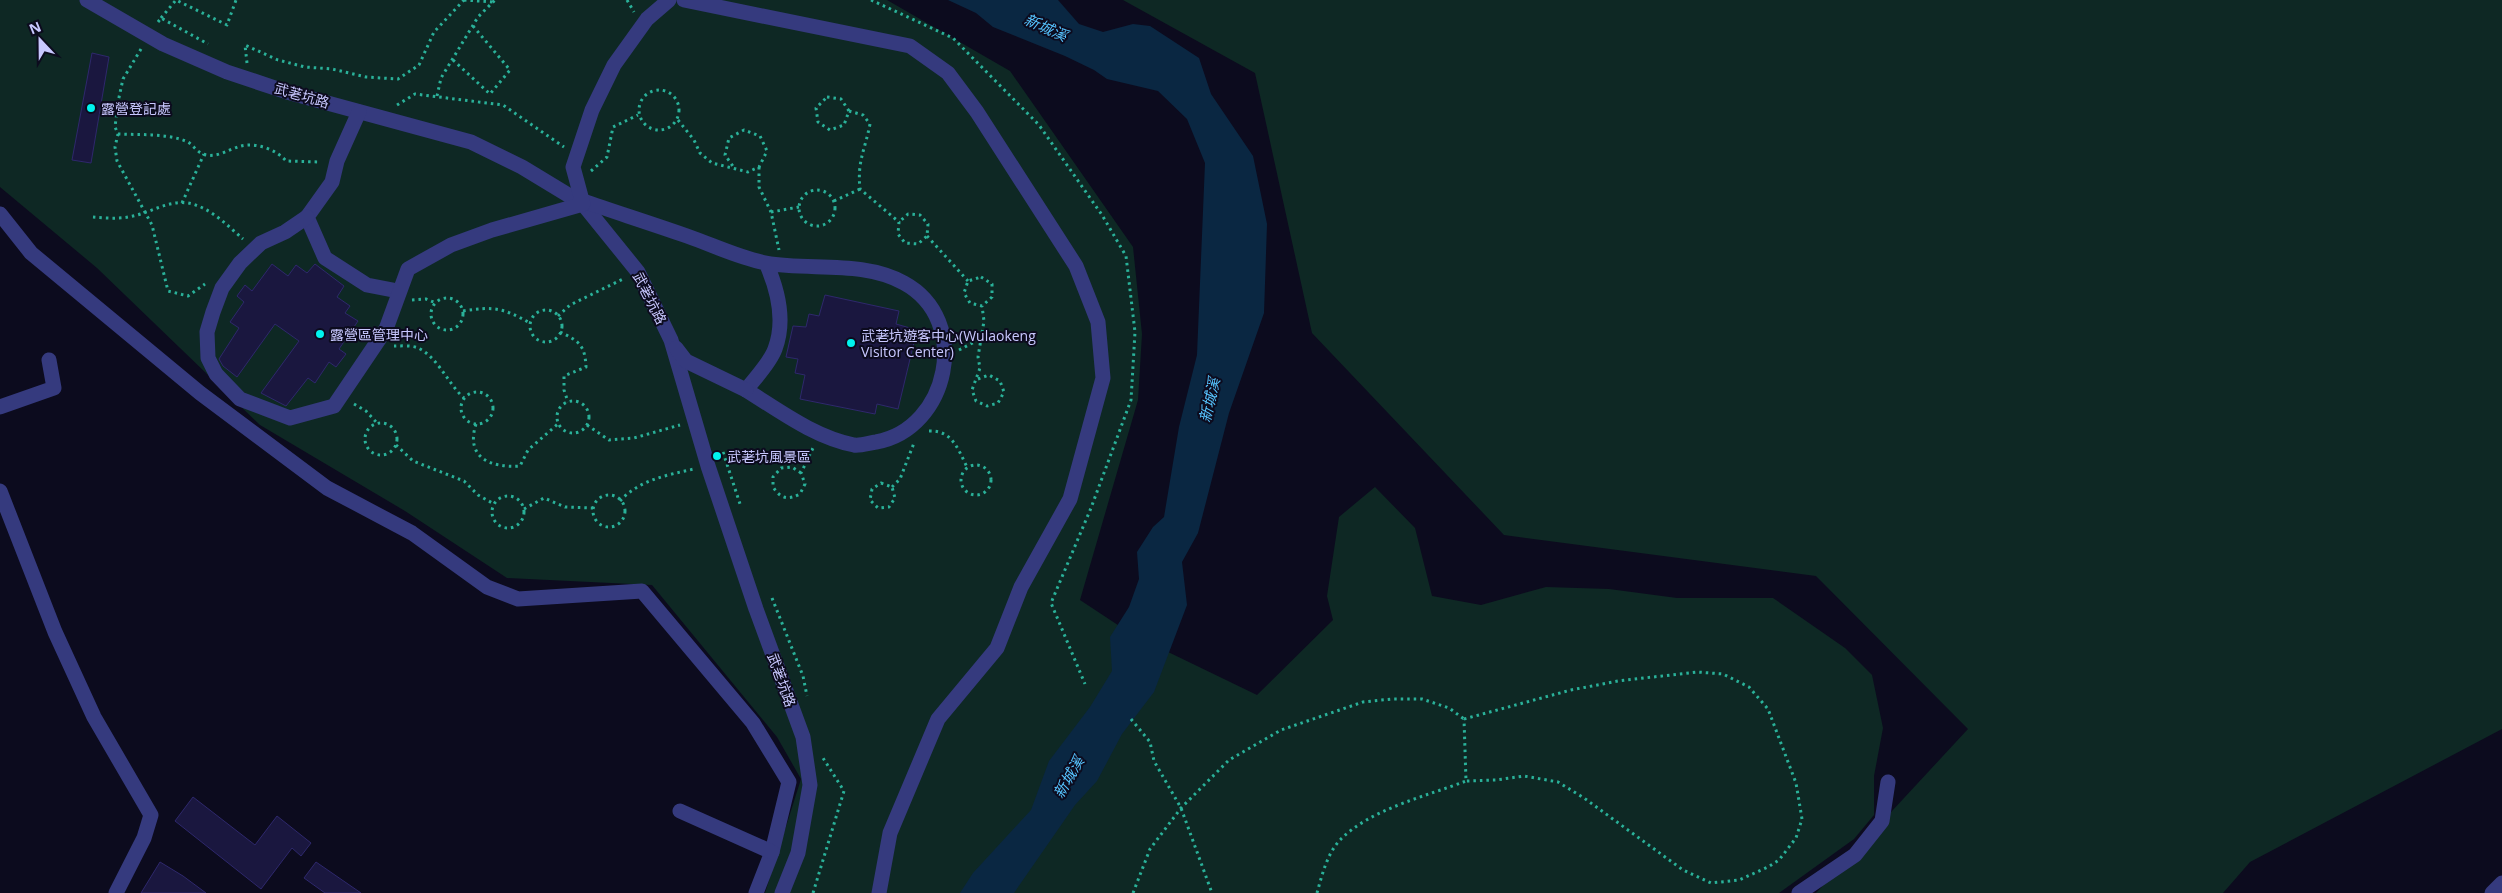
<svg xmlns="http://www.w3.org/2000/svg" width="2502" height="893" viewBox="0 0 2502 893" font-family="'Open Sans','Noto Sans TC',sans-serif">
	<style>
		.green { fill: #0e2824 }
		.water { fill: #0a2742 }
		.building { fill: #1a173f; stroke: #2e286c }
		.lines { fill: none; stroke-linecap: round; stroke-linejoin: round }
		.path { stroke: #2ab199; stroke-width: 3; stroke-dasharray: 2.5 4; stroke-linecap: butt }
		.minor { stroke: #353a7e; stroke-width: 15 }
		.poi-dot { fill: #00f3ef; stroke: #0c0b1e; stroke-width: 2 }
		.labels { text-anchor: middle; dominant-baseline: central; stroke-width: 4; stroke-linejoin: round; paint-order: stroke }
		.street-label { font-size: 14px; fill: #c8c8ff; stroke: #0c0b1e }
		.poi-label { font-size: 14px; fill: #c8c8ff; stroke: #0c0b1e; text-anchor: start }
		.water-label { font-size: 15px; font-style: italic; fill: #56c4ff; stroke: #0c0b1e }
	</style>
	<rect width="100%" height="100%" fill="#0c0b1e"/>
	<g class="green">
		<polygon points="0,0 887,0 1010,71 1133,247 1142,334 1138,400 1080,600 1133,635 1257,695 1333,620 1327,596 1339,517 1375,487 1415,528 1432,596 1481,605 1546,587 1609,589 1677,598 1773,598 1845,648 1872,675 1883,728 1874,776 1874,815 1854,839 1779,893 765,893 801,779 777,737 652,585 507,578 405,511 260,425 97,268 0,187"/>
		<polygon points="1123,0 2502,0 2502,729 2250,862 2223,893 1816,893 1968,729 1816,576 1504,535 1312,333 1255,73"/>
	</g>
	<polygon class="water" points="948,0 1058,0 1079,24 1103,32 1133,24 1150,26 1199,58 1211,94 1253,156 1267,224 1264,313 1229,413 1198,533 1182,562 1187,605 1154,692 1122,734 1097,781 1075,805 1014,893 960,893 973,873 1031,810 1049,761 1090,707 1112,671 1110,637 1129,607 1139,579 1137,552 1153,527 1164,517 1179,427 1197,355 1205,163 1187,119 1158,91 1107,79 1094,70 1065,56 993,27 976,13"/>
	<g class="building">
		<polygon points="92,53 109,57 91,163 72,160"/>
		<polygon points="272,264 288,276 296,265 307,273 315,264 344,286 337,297 350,306 345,313 358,321 339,349 346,354 336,367 329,362 315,383 308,378 286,406 261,393 299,341 275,324 237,377 223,366 219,359 239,328 230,322 244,302 237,296 245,285 252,291"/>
		<polygon points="825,295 899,311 896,324 917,330 898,409 877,404 875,414 800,399 805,375 795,373 798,359 786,357 793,326 806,327 809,314 819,316"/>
		<polygon points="193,797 255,845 277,816 311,843 301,856 292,848 261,889 175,821"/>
		<polygon points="160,862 183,876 206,893 141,893"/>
		<polygon points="316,862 361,893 325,893 304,878"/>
	</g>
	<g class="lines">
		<g class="path">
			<polyline points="464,0 493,2"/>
			<polyline points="627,0 634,12"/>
			<polyline points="871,0 953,38 1039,125 1102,215 1126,256 1135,332 1131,400 1091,508 1051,603 1085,684"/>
			<polyline points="161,18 176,0 227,25 236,0"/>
			<polyline points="158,22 161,18 208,44"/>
			<polyline points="141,49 123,79 118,102 115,127 118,134 115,147 117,161 152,225 168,291 188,296 205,284"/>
			<polyline points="453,60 490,94 510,70 473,26"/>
			<polyline points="247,63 245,45 278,60 305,67 332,69 366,77 398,79 419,65 434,32 464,0"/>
			<circle cx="659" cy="110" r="20"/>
			<polyline points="437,96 441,78 478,17 495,0"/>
			<polygon points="827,97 841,99 849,111 844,125 830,130 818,122 816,108"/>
			<polyline points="397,105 415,94 503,105 564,147"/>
			<path d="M849,111L863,115L870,124C865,150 857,161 860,189L899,222L898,234L905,243L918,244L927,236L928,224L920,215L908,214L899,222"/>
			<polyline points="678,120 694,140 700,153 712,163 748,172 759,167 767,151 760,136 744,130 729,138 725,155 735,169"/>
			<path d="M118,134C140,135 167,133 188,142C193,145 197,152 203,154C216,159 229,149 241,146C256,142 277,150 286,161L321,162"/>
			<polyline points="759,167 759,187 771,212 779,250"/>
			<polyline points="591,171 607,157 613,127 638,115"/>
			<circle cx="817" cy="208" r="18"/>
			<polyline points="834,201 860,189"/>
			<polyline points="182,203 204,154"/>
			<polyline points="771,212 799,207"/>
			<path d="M93,217C104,218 117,219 128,217C149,214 167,200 188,203C210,207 228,226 243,239"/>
			<polyline points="927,236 968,281"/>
			<polygon points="981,277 992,284 992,297 982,306 970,303 964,293 968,281"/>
			<circle cx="447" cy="314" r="16"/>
			<polyline points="412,300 426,299 436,303"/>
			<circle cx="546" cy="326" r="16"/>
			<path d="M463,311C494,306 503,308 530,323"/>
			<polyline points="558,316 570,305 625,278"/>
			<path d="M560,332C579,341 585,345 586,367L564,376V390L568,402"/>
			<path d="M394,346C401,346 411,345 418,348C438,357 448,384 464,398"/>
			<polyline points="959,350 980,339"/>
			<polyline points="978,379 989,375 1000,381 1004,392 998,403 987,406 976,401 972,390 980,368 978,357 984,321 982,306"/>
			<circle cx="477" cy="408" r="16"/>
			<circle cx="573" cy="417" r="16"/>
			<polyline points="354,404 366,411 377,423"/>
			<circle cx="381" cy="439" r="16"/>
			<path d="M476,424C465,458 491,468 520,466L528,450L559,423"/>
			<polyline points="587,425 609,440 634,438 680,425"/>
			<path d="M929,431C952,430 958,449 967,467"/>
			<polyline points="396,445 413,461 464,481 478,495 494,504"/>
			<polyline points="723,452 741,507"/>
			<circle cx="976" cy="480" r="15"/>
			<path d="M801,473L792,467L781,468L773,477V487C781,499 788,500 800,494L805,484L801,473L813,448"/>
			<polygon points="881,483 892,487 895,498 889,507 878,508 870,500 872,489"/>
			<polyline points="892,487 900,479 914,443"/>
			<circle cx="609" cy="511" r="16"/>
			<circle cx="508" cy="512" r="16"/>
			<path d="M620,501C639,480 667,475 694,469"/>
			<polyline points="524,509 544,498 565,507 593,508"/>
			<polyline points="772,598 803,676 807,696"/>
			<polyline points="1131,719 1150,742 1154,761 1181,808 1212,893"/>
			<polyline points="1464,719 1571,690 1618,681 1697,672 1723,674 1749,687 1768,709 1796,783 1802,819 1796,838 1779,860 1768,867 1739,880 1711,883 1683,870 1584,798 1558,782 1524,776 1496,780 1466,781"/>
			<polyline points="813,893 844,791 823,758"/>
			<polyline points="1133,893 1150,849 1181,808 1229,760 1281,730 1363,702 1392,699 1422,699 1449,708 1464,719"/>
			<path d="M1317,893C1322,875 1327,854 1340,840C1370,809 1427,796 1466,781L1464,719"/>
		</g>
		<g class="minor">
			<polyline points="87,0 163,44 227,72 287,92 471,142 522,167 583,204 638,272 671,340 708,466 756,609 803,737 810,785 798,853 782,893"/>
			<polyline points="684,0 910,46 948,73 977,112 1076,266 1098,322 1103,378 1070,499 1021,587 997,648 938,719 890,833 879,893"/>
			<polyline points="359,112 337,161 332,182 307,217 325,258 367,285 398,291"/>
			<path d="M583,204V201C618,213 653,224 687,236C713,245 739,258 766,263C810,271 863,260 904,283C972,320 949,429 876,442C869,443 860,446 854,445C814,437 780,411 746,390C755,378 770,363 775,349C786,320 778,290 766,263"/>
			<polyline points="0,214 31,253 200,393 327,488 412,533 487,587 518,599 642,591 753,723 789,782 772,852 756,893"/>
			<polyline points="307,217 285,232 261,243 240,263 222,288 213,312 207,332 208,358 216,374 240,399 290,418 334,406 386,329 408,269 451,245 492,230 583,204 573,167 592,110 614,65 647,19 669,0"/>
			<polyline points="676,348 686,361 746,390"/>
			<polyline points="0,407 54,388 49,360"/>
			<polyline points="0,491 55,632 94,717 151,815 144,838 116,893"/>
			<polyline points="680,811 772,852"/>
			<polyline points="1799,893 1855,855 1882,821 1888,782"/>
			<polyline points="2492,893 2502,883"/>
		</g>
	</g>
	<g class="poi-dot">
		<circle cx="91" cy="108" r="5"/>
		<circle cx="320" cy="334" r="5"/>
		<circle cx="851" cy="343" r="5"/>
		<circle cx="717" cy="456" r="5"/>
	</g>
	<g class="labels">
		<g class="street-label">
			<text transform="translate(302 95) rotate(16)">武荖坑路</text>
			<text transform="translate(650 298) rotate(63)">武荖坑路</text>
			<text transform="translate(782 680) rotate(70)">武荖坑路</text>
		</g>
		<g class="poi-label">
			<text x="101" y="108">露營登記處</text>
			<text x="330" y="334">露營區管理中心</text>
			<text x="861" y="335">武荖坑遊客中心(Wulaokeng<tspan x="861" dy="16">Visitor Center)</tspan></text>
			<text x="727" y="456">武荖坑風景區</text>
		</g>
		<g class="water-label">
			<text transform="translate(1046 27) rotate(24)">新城溪</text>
			<text transform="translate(1209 400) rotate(-77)">新城溪</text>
			<text transform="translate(1068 777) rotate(-60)">新城溪</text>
		</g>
	</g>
	<g transform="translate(40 40) rotate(338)" stroke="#0c0b1e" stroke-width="4" paint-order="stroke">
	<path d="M0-4L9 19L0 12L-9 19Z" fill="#c8c8ff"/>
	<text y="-8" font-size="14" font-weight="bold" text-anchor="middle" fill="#c8c8ff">N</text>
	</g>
</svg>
